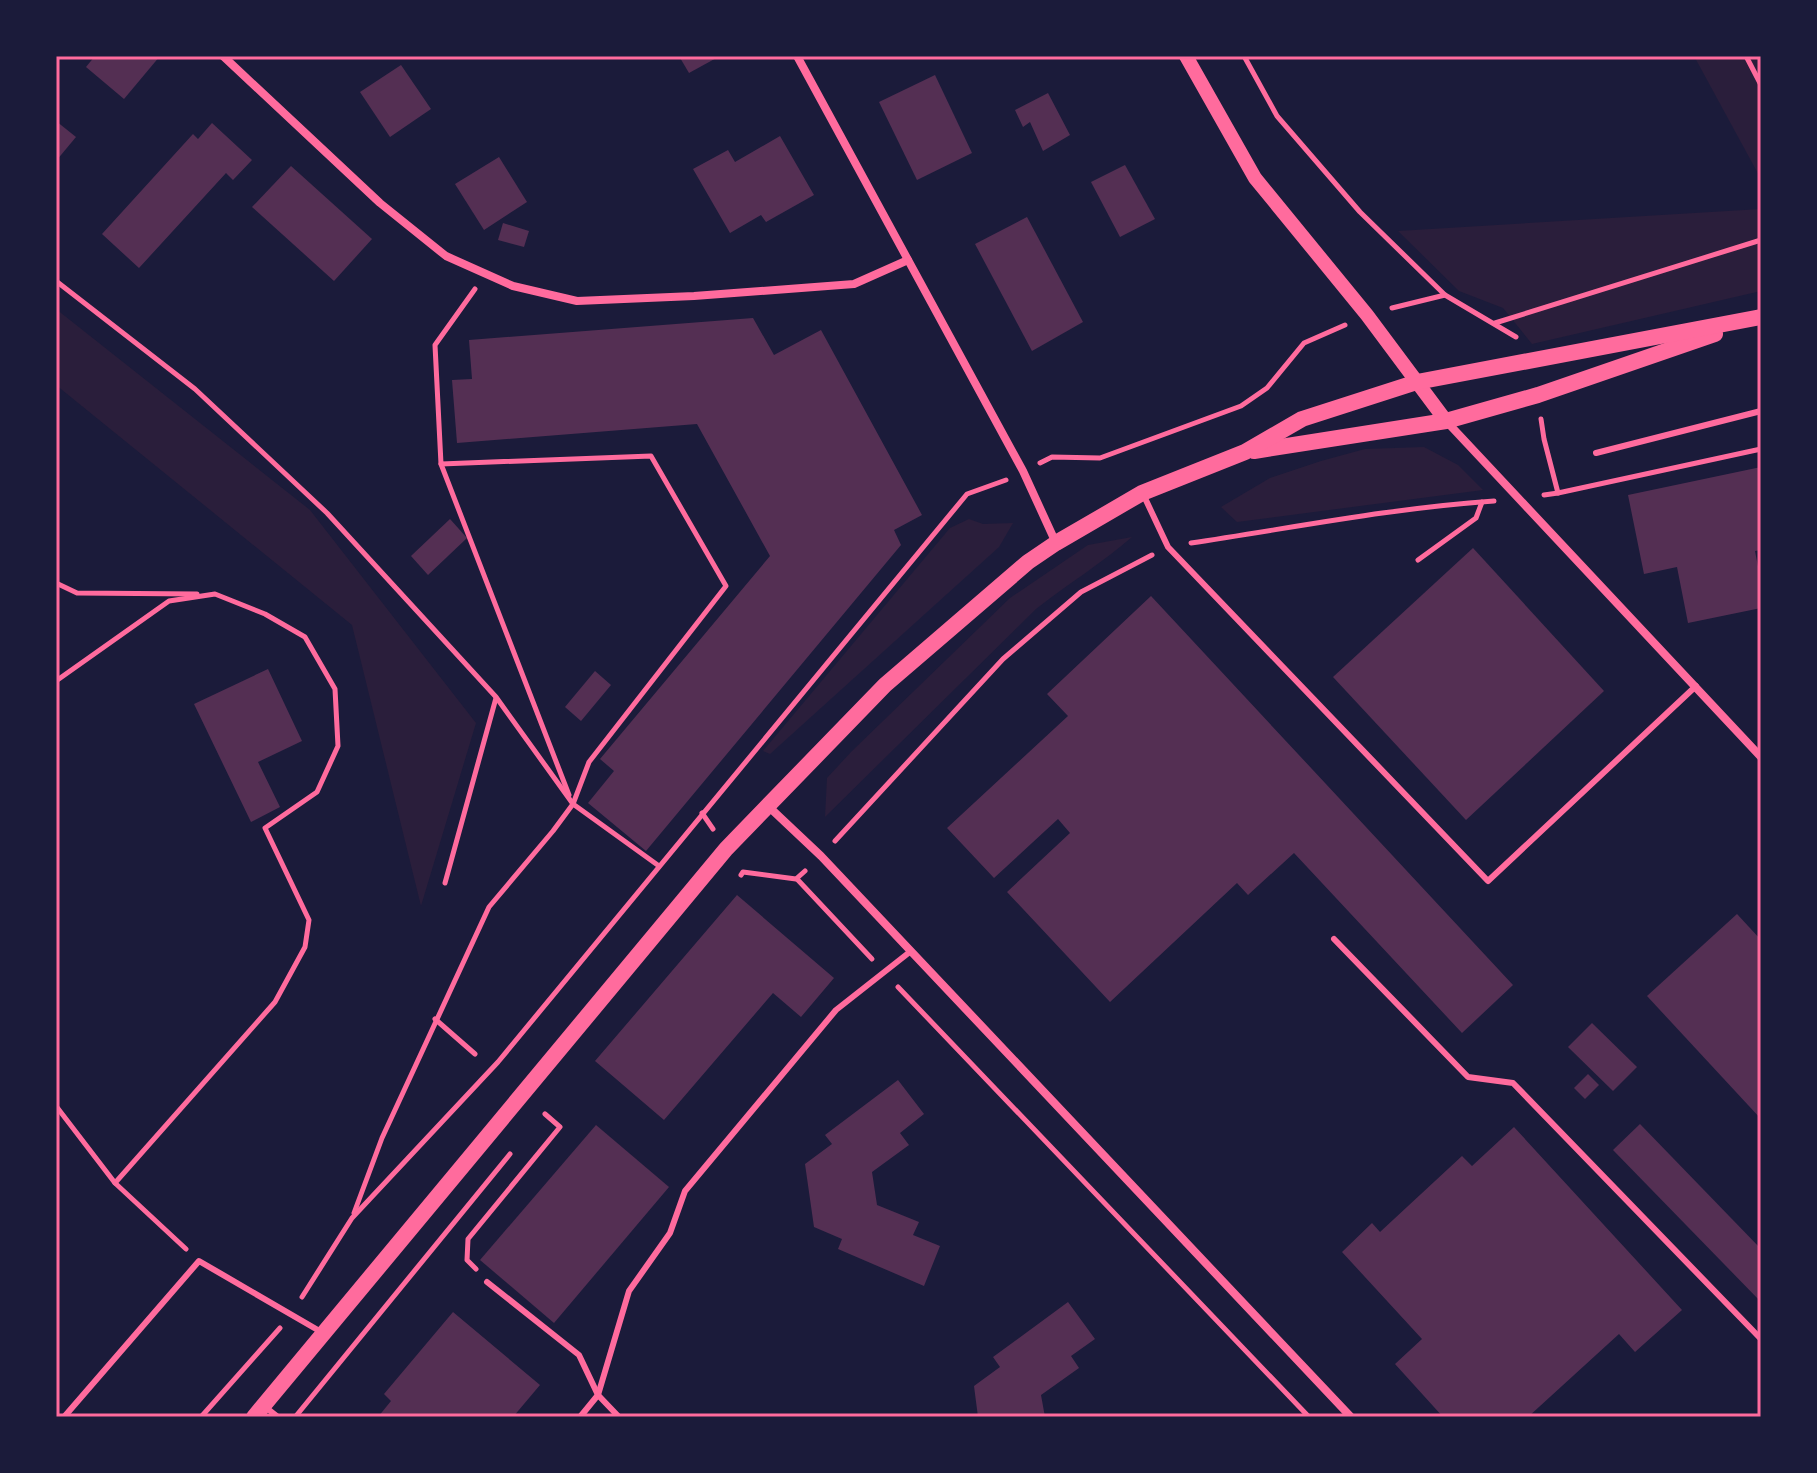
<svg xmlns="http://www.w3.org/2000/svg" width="1817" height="1473" viewBox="0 0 1817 1473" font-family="'Times New Roman',serif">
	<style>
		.green { fill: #2a1e3b }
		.building { fill: #542f53 }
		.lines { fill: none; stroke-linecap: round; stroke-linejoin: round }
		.path { stroke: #ff6b9d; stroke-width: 5 }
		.service { stroke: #ff6b9d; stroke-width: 6 }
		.minor { stroke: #ff6b9d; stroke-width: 8 }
		.tertiary { stroke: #ff6b9d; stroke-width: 14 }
		.secondary { stroke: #ff6b9d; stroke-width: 16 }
		.neatline { fill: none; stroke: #ff6b9d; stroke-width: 3 }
	</style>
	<rect width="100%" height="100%" fill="#1b1b3a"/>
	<g class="green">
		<polygon points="1694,56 1761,56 1761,179"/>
		<polygon points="1761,209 1761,291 1532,344 1503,308 1459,291 1398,231"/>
		<polygon points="56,309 310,510 476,723 421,906 352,625 56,385"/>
		<polygon points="1424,447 1458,465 1483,490 1237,522 1221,507 1270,478 1321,461 1365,449"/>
		<polygon points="969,519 983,524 1013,523 999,547 770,754 763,751 950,528"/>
		<path d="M1132,537C1102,563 1068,584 1036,609L825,817L827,778L851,752L1010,598L1088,545Z"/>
	</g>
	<g class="building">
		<polygon points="95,56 160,56 124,99 86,67"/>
		<polygon points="679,56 720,56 689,73"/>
		<polygon points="401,65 431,109 390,137 360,92"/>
		<polygon points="935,75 972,153 917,180 879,102"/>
		<polygon points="1048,93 1070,135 1043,151 1030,122 1023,127 1015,110"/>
		<polygon points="56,121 76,137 56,161"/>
		<polygon points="212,123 252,160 233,180 226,173 139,268 102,234 193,134 198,139"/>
		<polygon points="780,136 814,195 766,222 761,215 730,233 693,169 728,150 735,162"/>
		<polygon points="499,157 527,202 484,230 455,184"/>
		<polygon points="1125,165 1155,219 1120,237 1091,182"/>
		<polygon points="291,166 372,239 334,281 252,207"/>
		<polygon points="1027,217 1083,322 1032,351 975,244"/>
		<polygon points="503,223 529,231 524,247 498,240"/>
		<polygon points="753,318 774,355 821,330 922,515 894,530 901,545 646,851 588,803 614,771 600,759 770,556 697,424 457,443 452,380 472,379 469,340"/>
		<polygon points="1761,467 1761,550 1755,551 1761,582 1761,608 1688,623 1677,567 1644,574 1628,495"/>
		<polygon points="450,519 467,538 428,575 411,556"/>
		<polygon points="1473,548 1604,691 1466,820 1333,677"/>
		<polygon points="1151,596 1513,985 1462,1033 1294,853 1248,895 1237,883 1110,1002 1007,892 1070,833 1058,819 994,878 947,828 1068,716 1047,694"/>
		<polygon points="268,669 302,741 258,762 280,807 251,822 194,704"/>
		<polygon points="595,671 611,685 581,721 565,707"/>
		<polygon points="737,895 834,978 801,1017 773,993 664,1120 595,1061"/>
		<polygon points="1737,914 1761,940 1761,1119 1647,996"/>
		<polygon points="1592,1023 1637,1067 1613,1091 1568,1047"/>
		<polygon points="1588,1074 1599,1085 1585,1099 1574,1088"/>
		<polygon points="898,1080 924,1114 900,1133 909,1145 872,1172 877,1205 919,1222 913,1235 940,1246 924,1286 838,1249 842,1239 814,1227 805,1164 832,1144 825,1135"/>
		<polygon points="1640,1124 1761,1249 1761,1302 1613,1150"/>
		<polygon points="596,1125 669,1187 554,1323 480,1260"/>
		<polygon points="1514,1127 1682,1310 1635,1352 1619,1334 1528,1417 1443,1417 1395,1364 1422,1339 1342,1252 1372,1223 1380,1232 1462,1156 1472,1166"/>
		<polygon points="1068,1302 1095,1339 1071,1356 1079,1368 1041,1395 1045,1417 978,1417 974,1386 1000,1367 993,1357"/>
		<polygon points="453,1312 540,1385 513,1417 378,1417 391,1401 384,1394"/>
	</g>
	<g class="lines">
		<g class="path">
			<polyline points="1244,56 1277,116 1360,212 1445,295 1516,337"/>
			<polyline points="1746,56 1761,85"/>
			<polyline points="56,281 195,389 327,513 496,697 573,804 659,866"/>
			<polyline points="1392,308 1445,295"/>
			<polyline points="1495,323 1761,240"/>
			<polyline points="1541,419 1544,439 1558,493 1761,449"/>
			<polyline points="1040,463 1052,457 1100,458 1241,406 1267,388 1304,343 1345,325"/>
			<polyline points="441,464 569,795"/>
			<polyline points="1544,495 1558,493"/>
			<path d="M1191,543C1292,528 1392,508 1494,501"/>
			<polyline points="1418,560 1476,518 1482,502"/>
			<polyline points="56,583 77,593 197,594"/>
			<polyline points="56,681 169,601 215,594 265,614 305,637 335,689 338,746 317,792 265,828 309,920 305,947 275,1002 115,1183 186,1249"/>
			<polyline points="702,813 713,829"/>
			<polyline points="835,841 1003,659 1081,592 1152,555"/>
			<polyline points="741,875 743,872 796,879 805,871"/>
			<polyline points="797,879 872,959"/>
			<polyline points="445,883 496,698"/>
			<polyline points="898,987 1309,1417"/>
			<polyline points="435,1019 475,1054"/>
			<polyline points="56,1106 115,1183"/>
			<polyline points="354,1213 382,1138 489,907 553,831 573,804 589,762 726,586 651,456 441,464 435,345 475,289"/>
			<polyline points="476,1269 467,1260 468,1239 560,1127 545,1114"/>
			<polyline points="302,1297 352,1218 498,1062 967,494 1006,480"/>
			<polyline points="296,1416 510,1154"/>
			<polyline points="201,1417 280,1328"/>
		</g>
		<g class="service">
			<polyline points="1596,453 1761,411"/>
			<polyline points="1144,496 1168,547 1488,881 1696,686"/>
			<polyline points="1334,939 1468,1077 1513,1083 1761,1339"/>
			<polyline points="487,1282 579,1355 598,1395 619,1417"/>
			<polyline points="264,1406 278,1417"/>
			<polyline points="64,1417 199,1261 323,1333"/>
			<polyline points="580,1417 598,1395 629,1291 670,1233 685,1191 836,1010 911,951"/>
		</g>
		<g class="minor">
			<polyline points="223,56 380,203 446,256 513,286 577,301 694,296 854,284 908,260"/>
			<polyline points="797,56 1023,471 1056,543"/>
			<polyline points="1447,422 1761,757"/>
			<polyline points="768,806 821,856 1351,1417"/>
		</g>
		<polyline class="tertiary" points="1186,56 1255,178 1367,315 1446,421"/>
		<g class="secondary">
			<polyline points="1254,451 1446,421 1538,395 1715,334"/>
			<polyline points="254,1417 726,849 885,685 1028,562 1056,543 1142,493 1245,452 1302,419 1417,382 1761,317"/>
		</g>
	</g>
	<rect width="1817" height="1473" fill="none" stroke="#1b1b3a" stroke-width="116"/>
	<rect x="58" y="58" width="1701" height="1357" class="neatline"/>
</svg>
